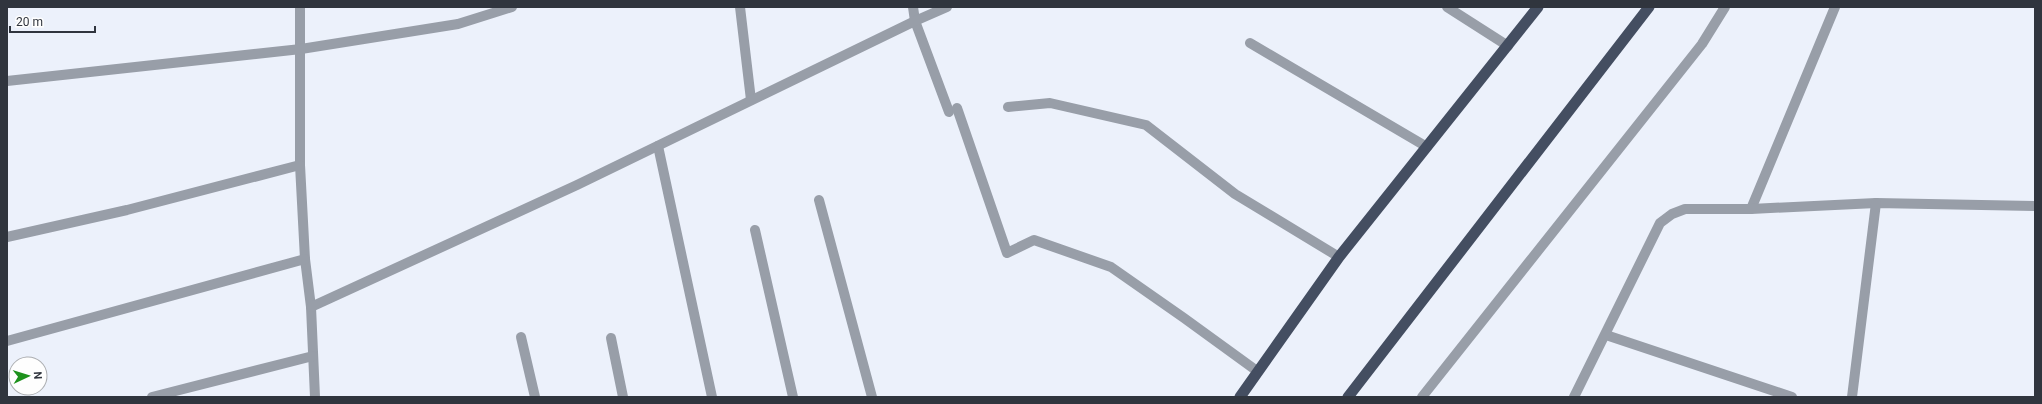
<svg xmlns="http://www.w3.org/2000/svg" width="2042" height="404" viewBox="0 0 2042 404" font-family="Roboto,sans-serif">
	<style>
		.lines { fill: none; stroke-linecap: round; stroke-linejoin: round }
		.service { stroke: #989ea8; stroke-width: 10 }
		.minor { stroke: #989ea8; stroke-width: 10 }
		.trunk { stroke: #444e61; stroke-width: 11 }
	</style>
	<rect width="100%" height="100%" fill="#ecf1fb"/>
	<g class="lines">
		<polyline class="service" points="915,21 949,112"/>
		<g class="minor">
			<polyline points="300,7 300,165 305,259 311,307 315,397"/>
			<polyline points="740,7 751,100"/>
			<polyline points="913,7 915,21"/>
			<polyline points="1447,7 1508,46"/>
			<polyline points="1250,43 1427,147"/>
			<polyline points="7,81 301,49 458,24 512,7"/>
			<polyline points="1008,107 1050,103 1146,125 1235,194 1339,257"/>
			<polyline points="957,108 1007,253 1034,240 1111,267 1184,318 1257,371"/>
			<polyline points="658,146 712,397"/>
			<polyline points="819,200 872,397"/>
			<polyline points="1751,209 1835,7"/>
			<polyline points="755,230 793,397"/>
			<polyline points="7,237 127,210 300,165"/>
			<polyline points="311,307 577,185 915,21 947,7"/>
			<polyline points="1606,335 1792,397"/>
			<polyline points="521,337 535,397"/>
			<polyline points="611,338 623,397"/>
			<polyline points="7,341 305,259"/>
			<polyline points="152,397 313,356"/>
			<polyline points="1422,397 1702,44 1725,7"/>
			<polyline points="1574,397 1660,223 1672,214 1685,209 1751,209 1876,203 2035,206"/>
			<polyline points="1852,397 1876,203"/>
		</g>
		<g class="trunk">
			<polyline points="1240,397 1339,257 1538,7"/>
			<polyline points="1348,397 1649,7"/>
		</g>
	</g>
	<rect width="2042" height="404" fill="none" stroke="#30353e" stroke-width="16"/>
	<g transform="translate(28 376) rotate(86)"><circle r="19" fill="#fefefe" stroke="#acaeb1"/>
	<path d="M0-3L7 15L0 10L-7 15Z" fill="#1d911c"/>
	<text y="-6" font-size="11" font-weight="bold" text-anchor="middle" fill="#30353e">N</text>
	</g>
	<path d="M10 26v6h85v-6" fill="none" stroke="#30353e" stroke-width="2"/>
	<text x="16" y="26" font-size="12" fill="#30353e" stroke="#fefefe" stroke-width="3" paint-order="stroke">20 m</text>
</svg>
